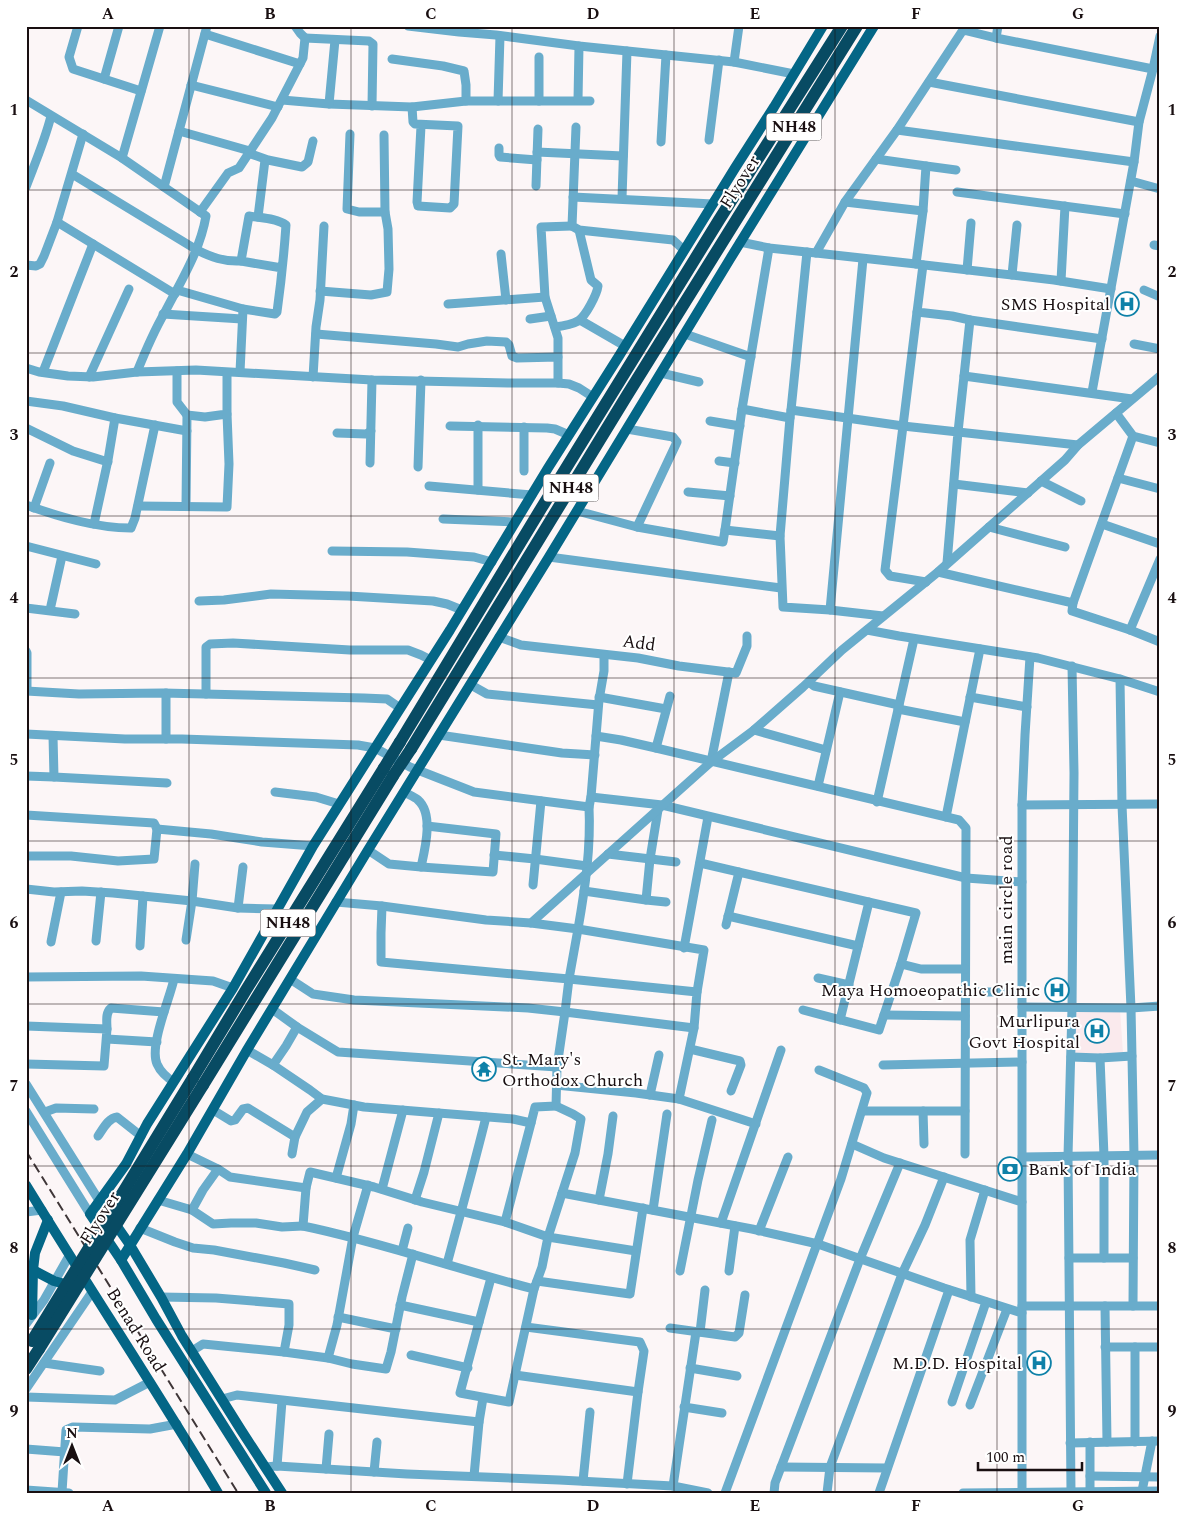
<svg xmlns="http://www.w3.org/2000/svg" width="1186" height="1519" viewBox="0 0 1186 1519" font-family="Spectral,serif">
	<style>
		.built { fill: #faeaed }
		.lines { fill: none; stroke-linecap: round; stroke-linejoin: round }
		.minor { stroke: #69accb; stroke-width: 9 }
		.major { stroke: #046686; stroke-width: 10 }
		.highway { stroke: #084b63; stroke-width: 12 }
		.rail { stroke: #3f3638; stroke-width: 2; stroke-dasharray: 10 5; stroke-linecap: butt }
		.highway-bridge { stroke: #084b63; stroke-width: 12 }
		.grid { fill: none; stroke: #190f11; stroke-width: 1; stroke-opacity: 0.55 }
		.labels { text-anchor: middle; dominant-baseline: central; stroke-width: 4; stroke-linejoin: round; paint-order: stroke }
		.shield { fill: #fff; stroke: #5e5758; stroke-width: 1 }
		.shield-label { font-size: 16px; font-weight: bold; fill: #190f11 }
		.street-label { font-size: 18px; fill: #190f11; stroke: #fff }
		.poi-label { font-size: 18px; fill: #190f11; stroke: #fff; text-anchor: end }
		.neatline { fill: none; stroke: #190f11; stroke-width: 2 }
		.grid-label { font-size: 16px; text-anchor: middle; font-weight: bold; fill: #190f11 }
	</style>
	<rect width="100%" height="100%" fill="#fcf6f7"/>
	<polygon class="built" points="1072,1008 1120,1010 1123,1053 1073,1056"/>
	<g class="lines">
		<g class="minor">
			<polyline points="78,26 69,57 73,69 141,91"/>
			<polyline points="408,26 459,32 496,35 579,46 734,62 794,74"/>
			<polyline points="998,26 996,38 1153,69"/>
			<polyline points="205,34 300,64"/>
			<polyline points="305,38 369,41 373,44 372,106"/>
			<polyline points="392,59 443,66 464,71 466,85 466,101"/>
			<polyline points="734,62 739,26"/>
			<polyline points="104,79 119,26"/>
			<polyline points="929,82 1139,122"/>
			<polyline points="191,85 278,107"/>
			<path d="M26,100L122,158L206,216C200,251 181,281 165,312C154,331 145,352 137,372"/>
			<polyline points="282,100 329,104 412,107 466,101 590,101"/>
			<polyline points="578,100 579,46"/>
			<polyline points="498,101 500,36"/>
			<polyline points="539,101 539,57"/>
			<polyline points="329,104 335,40"/>
			<polyline points="412,107 413,122 415,124 458,126 454,204 450,208 418,206 417,202 421,126"/>
			<polyline points="576,127 572,226 579,230 673,240 684,250"/>
			<polyline points="897,130 1134,162"/>
			<polyline points="179,131 250,151"/>
			<polyline points="350,134 347,209 359,212 385,212"/>
			<polyline points="709,140 719,60"/>
			<polyline points="661,142 666,55"/>
			<polyline points="499,148 499,155 500,157 537,160"/>
			<polyline points="537,152 623,156"/>
			<polyline points="248,153 268,160 302,167 308,162 313,141"/>
			<polyline points="122,158 160,26"/>
			<polyline points="876,159 926,166 923,211"/>
			<polyline points="926,166 956,170"/>
			<path d="M72,174L197,250C211,257 224,262 241,261"/>
			<polyline points="1131,181 1160,189"/>
			<polyline points="536,186 538,129"/>
			<path d="M26,187C35,163 45,140 51,116"/>
			<polyline points="164,187 207,26"/>
			<polyline points="957,192 1125,214"/>
			<polyline points="573,197 713,204"/>
			<polyline points="622,198 627,51"/>
			<polyline points="200,212 228,173 239,168 272,118 303,58 305,38 300,33 295,26"/>
			<polyline points="258,217 265,160"/>
			<polyline points="57,222 175,294"/>
			<polyline points="740,242 769,248 816,253 845,202 897,130 963,30 996,38"/>
			<polyline points="1154,245 1160,246"/>
			<polyline points="816,253 916,264 923,211 845,202"/>
			<polyline points="501,254 506,300"/>
			<polyline points="916,264 1054,280 1111,289"/>
			<polyline points="26,265 36,266 40,264 44,256 57,222 83,134"/>
			<polyline points="923,265 917,312 952,316 970,320"/>
			<polyline points="967,270 971,223"/>
			<polyline points="1012,275 1017,225"/>
			<polyline points="1061,281 1065,206"/>
			<polyline points="177,290 243,309"/>
			<polyline points="1144,290 1160,297"/>
			<polyline points="320,291 371,295 387,292 389,269 388,229 385,212 384,135"/>
			<polyline points="448,304 545,297"/>
			<polyline points="163,314 242,319"/>
			<polyline points="530,319 551,316"/>
			<polyline points="580,320 625,346"/>
			<path d="M555,327C563,326 571,325 578,321C586,316 597,294 598,286L591,280L579,230"/>
			<polyline points="316,334 436,344 458,347 468,344 487,341 506,342 509,345 512,356 517,358 558,357 558,383"/>
			<polyline points="685,334 751,357"/>
			<polyline points="1134,344 1160,349"/>
			<polyline points="558,357 558,338 545,297 541,227 572,226"/>
			<polyline points="26,368 39,372 68,376 93,377 137,372 196,370 372,380 508,383 558,383 569,384 579,388 593,397"/>
			<polyline points="177,371 177,402 187,415 205,417 227,414 227,373"/>
			<polyline points="43,372 93,244"/>
			<path d="M240,372L243,309L275,314L277,312C281,283 284,254 286,225C277,218 261,218 249,216L241,261L282,268"/>
			<polyline points="661,373 699,382"/>
			<polyline points="964,376 970,320 1102,339"/>
			<polyline points="89,377 129,289"/>
			<polyline points="313,377 316,327 320,300 324,226"/>
			<polyline points="1092,392 1134,162 1139,122 1153,69 1160,36"/>
			<polyline points="26,401 63,406 115,418 187,431"/>
			<polyline points="742,409 790,418"/>
			<polyline points="791,410 807,252"/>
			<polyline points="1116,413 1133,436 1160,443"/>
			<polyline points="710,421 740,426"/>
			<polyline points="450,426 547,428 555,429 569,435"/>
			<polyline points="524,427 524,471"/>
			<polyline points="26,428 73,451 108,462"/>
			<polyline points="627,429 673,437 677,442 637,527"/>
			<polyline points="337,433 366,434 371,431"/>
			<polyline points="1133,436 1073,603 1072,611 1130,630 1160,642"/>
			<polyline points="1078,445 958,432 964,376 1132,399"/>
			<polyline points="719,461 735,463"/>
			<polyline points="370,463 372,380"/>
			<polyline points="418,467 421,380"/>
			<polyline points="1118,478 1160,489"/>
			<polyline points="1041,481 1081,501"/>
			<polyline points="954,484 1028,493"/>
			<polyline points="429,486 532,495"/>
			<polyline points="478,490 478,425"/>
			<polyline points="688,492 730,496"/>
			<path d="M26,505C60,517 96,528 131,528L135,518L155,425"/>
			<polyline points="138,506 227,507 229,464 227,414"/>
			<polyline points="186,506 187,415"/>
			<polyline points="34,508 50,463"/>
			<polyline points="577,511 637,527 723,542 725,530 780,536"/>
			<polyline points="443,519 515,522"/>
			<polyline points="94,524 108,460 115,418"/>
			<polyline points="1102,524 1160,544"/>
			<polyline points="989,527 1065,547"/>
			<polyline points="725,530 742,409 769,248"/>
			<polyline points="26,546 96,564"/>
			<polyline points="332,551 407,552 474,557 492,562"/>
			<polyline points="549,557 781,588"/>
			<polyline points="938,572 1073,603"/>
			<polyline points="926,582 890,576 885,570 903,426 958,432 947,563"/>
			<polyline points="199,601 224,600 271,594 348,596 433,601 447,604 462,610"/>
			<polyline points="26,608 75,614"/>
			<polyline points="50,610 62,556"/>
			<polyline points="830,610 863,259"/>
			<polyline points="883,616 830,610 783,607 780,536 790,418 791,410 903,426 917,312"/>
			<polyline points="867,630 899,636 1038,658 1120,679 1122,805 1131,1008 1134,1155 1133,1306"/>
			<polyline points="1130,630 1160,559"/>
			<polyline points="499,637 521,645 638,658 679,666 736,673 747,646 747,636"/>
			<polyline points="26,651 27,653 27,691"/>
			<polyline points="1120,679 1160,692"/>
			<polyline points="809,682 814,686 899,705"/>
			<polyline points="471,685 487,694 598,705"/>
			<polyline points="26,691 79,694 163,693 364,698 387,699 400,708"/>
			<polyline points="166,693 166,739"/>
			<polyline points="206,694 206,647 210,644 233,643 350,650 408,650 421,655 431,660"/>
			<polyline points="599,697 666,709"/>
			<polyline points="970,697 1027,707"/>
			<polyline points="898,709 965,722"/>
			<polyline points="754,730 826,750"/>
			<polyline points="26,734 125,739 182,739 358,745 375,748 410,767 474,792 589,807 591,797 662,805 966,878 1022,882"/>
			<polyline points="439,735 562,753 595,755"/>
			<polyline points="53,736 54,777 167,783"/>
			<polyline points="596,736 621,740 656,748 670,696"/>
			<polyline points="656,748 959,820 966,828 965,1154"/>
			<polyline points="711,762 729,672"/>
			<polyline points="26,776 54,777"/>
			<polyline points="818,786 840,692"/>
			<polyline points="275,792 316,797 339,804"/>
			<polyline points="591,797 599,700 604,671 604,655"/>
			<polyline points="877,802 914,639"/>
			<polyline points="1022,805 1160,804"/>
			<path d="M589,807C591,848 585,889 578,929L704,950L697,992"/>
			<polyline points="26,815 154,823 157,829"/>
			<polyline points="946,817 980,649"/>
			<path d="M368,850L389,864L421,867C425,849 434,814 418,800C415,797 409,795 404,792"/>
			<polyline points="608,854 676,862"/>
			<polyline points="494,855 535,859 587,866"/>
			<polyline points="26,856 71,856 118,861 154,859 157,829 211,834 262,842 313,846"/>
			<polyline points="700,863 916,913 901,964 921,969 965,969"/>
			<polyline points="421,867 493,872 496,834 427,826"/>
			<polyline points="533,885 541,801"/>
			<polyline points="26,889 54,892 82,891 113,893 192,901 238,908 277,909"/>
			<polyline points="584,891 646,900 650,859 658,810"/>
			<polyline points="646,900 666,902"/>
			<polyline points="336,902 382,906 486,920 531,923 711,762 754,730 803,687 842,650 938,572 1065,460 1078,445 1160,376"/>
			<polyline points="382,906 381,933 381,962 569,979 578,929 531,923"/>
			<polyline points="238,908 243,867"/>
			<polyline points="728,916 858,946"/>
			<polyline points="726,925 739,872"/>
			<polyline points="186,940 192,901 195,864"/>
			<polyline points="96,941 101,892"/>
			<polyline points="51,942 61,892"/>
			<polyline points="140,946 143,896"/>
			<polyline points="684,948 708,817"/>
			<polyline points="26,977 141,976 213,981 233,988"/>
			<polyline points="818,978 849,985"/>
			<polyline points="290,979 313,994 354,1000 528,1008 565,1012 569,979 697,992 694,1028 679,1099"/>
			<polyline points="965,992 1022,992"/>
			<polyline points="1022,1007 1131,1008 1160,1006"/>
			<polyline points="272,1009 297,1027 338,1052 557,1067 565,1012 694,1028"/>
			<polyline points="803,1010 879,1030 901,964"/>
			<polyline points="884,1015 965,1016"/>
			<polyline points="840,1020 869,902"/>
			<polyline points="26,1026 107,1029 104,1066 26,1064"/>
			<path d="M107,1029C107,1022 105,1013 111,1008L164,1012"/>
			<polyline points="107,1039 157,1042"/>
			<polyline points="690,1049 740,1061 741,1065 731,1091"/>
			<polyline points="247,1050 273,1065 286,1046 297,1027"/>
			<polyline points="1071,1057 1100,1058 1132,1056"/>
			<polyline points="1100,1058 1104,1156 1104,1258"/>
			<polyline points="273,1065 310,1090 322,1099 364,1107 513,1119 531,1123 535,1107 556,1106 557,1067"/>
			<polyline points="883,1065 1022,1062"/>
			<path d="M173,1081C167,1078 160,1071 157,1064C149,1046 170,998 174,979"/>
			<polyline points="26,1084 100,1202"/>
			<polyline points="556,1085 636,1093 679,1099 756,1124"/>
			<polyline points="650,1095 659,1055"/>
			<path d="M556,1106L573,1114L581,1119L575,1153L548,1237L542,1267L534,1289C456,1269 381,1242 303,1226L306,1188L310,1172L374,1187L422,1202L505,1222L548,1237L636,1251"/>
			<polyline points="213,1110 231,1121 235,1120 243,1109 248,1108 295,1137 307,1112 322,1099"/>
			<polyline points="26,1111 90,1214"/>
			<polyline points="862,1111 965,1111"/>
			<polyline points="923,1111 924,1144"/>
			<polyline points="45,1112 56,1108 94,1109"/>
			<path d="M98,1136C103,1129 108,1118 117,1117L141,1136"/>
			<polyline points="852,1144 884,1158 1022,1202"/>
			<polyline points="187,1154 218,1169 230,1177 306,1188"/>
			<polyline points="292,1154 295,1137"/>
			<polyline points="1022,1157 1160,1155"/>
			<polyline points="336,1178 351,1124 354,1105"/>
			<polyline points="382,1189 403,1110"/>
			<polyline points="562,1193 752,1229 818,1244 944,1288 1022,1313"/>
			<polyline points="158,1200 192,1210 213,1224 231,1223 256,1223 282,1227 303,1226"/>
			<polyline points="415,1200 424,1172 439,1113"/>
			<polyline points="599,1200 608,1154 613,1116"/>
			<polyline points="192,1210 203,1190 218,1169"/>
			<polyline points="653,1210 667,1114"/>
			<polyline points="26,1212 42,1210"/>
			<polyline points="505,1222 531,1123"/>
			<polyline points="721,1223 781,1050"/>
			<polyline points="140,1228 175,1242 193,1248 214,1250 284,1263 315,1270"/>
			<polyline points="759,1231 788,1157"/>
			<polyline points="402,1251 408,1228"/>
			<polyline points="1069,1258 1133,1258"/>
			<path d="M447,1264C460,1215 474,1166 486,1117"/>
			<polyline points="680,1271 698,1180 712,1120"/>
			<polyline points="729,1271 735,1226"/>
			<polyline points="537,1281 630,1294 643,1208"/>
			<polyline points="161,1297 216,1298 289,1304 289,1325 284,1352 203,1344 192,1351"/>
			<polyline points="971,1297 970,1240 985,1190"/>
			<polyline points="400,1305 479,1322 491,1278"/>
			<polyline points="1022,1306 1160,1306"/>
			<polyline points="1105,1306 1107,1442"/>
			<polyline points="338,1317 396,1329"/>
			<polyline points="479,1322 460,1393 509,1402 534,1289"/>
			<polyline points="26,1324 44,1300 69,1256"/>
			<polyline points="526,1327 640,1342 644,1351 638,1392 627,1484"/>
			<polyline points="670,1328 735,1337 739,1333 745,1295"/>
			<polyline points="700,1332 705,1290"/>
			<polyline points="1105,1347 1160,1347"/>
			<polyline points="1135,1347 1135,1442"/>
			<polyline points="284,1352 328,1358 337,1325 353,1237 368,1185"/>
			<polyline points="411,1355 468,1368"/>
			<polyline points="328,1358 352,1364 386,1369 391,1352 402,1297 413,1254"/>
			<polyline points="44,1363 100,1371"/>
			<polyline points="690,1368 737,1376"/>
			<polyline points="515,1375 638,1392"/>
			<polyline points="26,1389 92,1292"/>
			<polyline points="26,1397 115,1400 150,1382"/>
			<polyline points="222,1399 237,1395 479,1422 483,1398"/>
			<polyline points="952,1402 986,1302"/>
			<polyline points="970,1405 1007,1309"/>
			<polyline points="684,1407 722,1413"/>
			<polyline points="1070,1443 1160,1441"/>
			<polyline points="26,1449 65,1452"/>
			<polyline points="277,1466 282,1401"/>
			<polyline points="265,1467 277,1466 407,1474 559,1480 673,1486 708,1493"/>
			<polyline points="781,1467 887,1468"/>
			<polyline points="326,1469 329,1434"/>
			<polyline points="374,1472 377,1442"/>
			<polyline points="474,1476 479,1422"/>
			<polyline points="1090,1476 1160,1477"/>
			<polyline points="583,1481 590,1412"/>
			<polyline points="673,1486 696,1332"/>
			<polyline points="26,1490 69,1493"/>
			<polyline points="1142,1491 1152,1441"/>
			<polyline points="62,1492 66,1430 73,1427 150,1429 177,1424"/>
			<polyline points="1071,1492 1068,1156 1072,1008 1074,773 1072,666"/>
			<polyline points="1090,1492 1090,1442"/>
			<polyline points="725,1493 841,1179 867,1093 864,1088 819,1070"/>
			<polyline points="774,1493 775,1483 860,1259 900,1163"/>
			<polyline points="827,1493 830,1467 902,1274 925,1225 944,1177"/>
			<polyline points="879,1493 949,1290"/>
			<polyline points="963,1493 1160,1491"/>
			<polyline points="1022,1493 1022,805 1025,735 1030,657"/>
		</g>
		<g class="major">
			<path d="M26,1185C89,1288 156,1389 218,1493"/>
			<polyline points="100,1202 130,1245 161,1297 182,1336 241,1430 282,1493"/>
			<polyline points="121,1260 187,1154 247,1050 368,850 549,557 730,259 874,26"/>
			<polyline points="33,1270 54,1281 72,1286"/>
			<polyline points="32,1315 33,1270 35,1253 48,1220"/>
			<polyline points="266,1493 156,1319 121,1260 90,1214 126,1164 147,1124 233,988 313,846 415,685 450,630 548,468 619,356 735,168 774,107 823,26"/>
		</g>
		<g class="highway">
			<polyline points="400,742 542,507 719,220 842,26"/>
			<polyline points="411,749 626,397 857,26"/>
			<polyline points="193,1078 246,990 384,768"/>
			<polyline points="203,1085 393,776"/>
			<polyline points="26,1369 39,1349"/>
		</g>
		<polyline class="rail" points="26,1151 238,1493"/>
		<g class="highway-bridge">
			<polyline points="384,768 400,742"/>
			<polyline points="393,776 411,749"/>
			<polyline points="32,1341 193,1078"/>
			<polyline points="39,1349 203,1085"/>
		</g>
	</g>
	<path class="grid" d="M189,26V1493M351,26V1493M512,26V1493M674,26V1493M835,26V1493M997,26V1493M26,190H1160M26,353H1160M26,516H1160M26,678H1160M26,841H1160M26,1004H1160M26,1166H1160M26,1329H1160"/>
	<defs>
		<g id="hospital-ring" transform="scale(1.25)"><circle r="9.5" fill="#fff" stroke="#0e81a8" stroke-width="1.5"/><path d="M-5-5h3v3.5h4V-5h3V5h-3V1.5h-4V5h-3Z" fill="#0e81a8"/></g>
		<g id="temple-ring" transform="scale(1.25)"><circle r="9.5" fill="#fff" stroke="#0e81a8" stroke-width="1.5"/><path d="M0-6L5-2H3V0L6.5 2.5H4V6H1.5V3h-3V6H-4V2.5H-6.5L-3 0V-2H-5Z" fill="#0e81a8"/></g>
		<g id="bank-ring" transform="scale(1.25)"><circle r="9.5" fill="#fff" stroke="#0e81a8" stroke-width="1.5"/><path d="M-6-4H6V4H-6ZM0-2.3a2.3 2.3 0 1 0 0 4.6a2.3 2.3 0 1 0 0-4.6Z" fill="#0e81a8"/></g>
	</defs>
	<g fill-rule="evenodd">
		<use href="#hospital-ring" x="1127" y="304"/>
		<use href="#hospital-ring" x="1057" y="990"/>
		<use href="#hospital-ring" x="1097" y="1031"/>
		<use href="#temple-ring" x="484" y="1069"/>
		<use href="#bank-ring" x="1010" y="1169"/>
		<use href="#hospital-ring" x="1039" y="1363"/>
	</g>
	<g class="labels">
		<g class="shield">
			<rect x="766.5" y="113.5" width="55" height="27" rx="4"/>
			<rect x="543.5" y="474.5" width="55" height="27" rx="4"/>
			<rect x="260.5" y="909.5" width="55" height="27" rx="4"/>
		</g>
		<g class="shield-label">
			<text x="794" y="127">NH48</text>
			<text x="571" y="488">NH48</text>
			<text x="288" y="923">NH48</text>
		</g>
		<g class="street-label">
			<text transform="translate(740 182) rotate(-58)">Flyover</text>
			<text transform="translate(639 643) rotate(8)">Add</text>
			<text transform="translate(1006 900) rotate(-90)">main circle road</text>
			<text transform="translate(100 1218) rotate(-58)">Flyover</text>
			<text transform="translate(136 1330) rotate(58)">Benad Road</text>
		</g>
		<g class="poi-label">
			<text x="1110" y="304">SMS Hospital</text>
			<text x="1040" y="990">Maya Homoeopathic Clinic</text>
			<text x="1080" y="1021">Murlipura<tspan x="1080" dy="21">Govt Hospital</tspan></text>
			<text x="502" y="1059" text-anchor="start">St. Mary's<tspan x="502" dy="21">Orthodox Church</tspan></text>
			<text x="1028" y="1169" text-anchor="start">Bank of India</text>
			<text x="1022" y="1363">M.D.D. Hospital</text>
		</g>
	</g>
	<rect width="1186" height="1519" fill="none" stroke="#ffffff" stroke-width="55"/>
	<g transform="translate(72 1446)" stroke="#ffffff" stroke-width="4" paint-order="stroke">
	<path d="M0-4L9 19L0 12L-9 19Z" fill="#190f11"/>
	<text y="-8" font-size="14" font-weight="bold" text-anchor="middle" fill="#190f11">N</text>
	</g>
	<path d="M978 1462v8h104v-8" fill="none" stroke="#190f11" stroke-width="2.5"/>
	<text x="986" y="1462" font-size="15" fill="#190f11" stroke="#ffffff" stroke-width="4" paint-order="stroke">100 m</text>
	<rect x="28" y="28" width="1130" height="1464" class="neatline"/>
	<g class="grid-label">
		<text x="108" y="19">A</text>
		<text x="270" y="19">B</text>
		<text x="431" y="19">C</text>
		<text x="593" y="19">D</text>
		<text x="755" y="19">E</text>
		<text x="916" y="19">F</text>
		<text x="1078" y="19">G</text>
		<text x="14" y="115">1</text>
		<text x="1172" y="115">1</text>
		<text x="14" y="277">2</text>
		<text x="1172" y="277">2</text>
		<text x="14" y="440">3</text>
		<text x="1172" y="440">3</text>
		<text x="14" y="603">4</text>
		<text x="1172" y="603">4</text>
		<text x="14" y="765">5</text>
		<text x="1172" y="765">5</text>
		<text x="14" y="928">6</text>
		<text x="1172" y="928">6</text>
		<text x="14" y="1091">7</text>
		<text x="1172" y="1091">7</text>
		<text x="14" y="1253">8</text>
		<text x="1172" y="1253">8</text>
		<text x="14" y="1416">9</text>
		<text x="1172" y="1416">9</text>
		<text x="108" y="1511">A</text>
		<text x="270" y="1511">B</text>
		<text x="431" y="1511">C</text>
		<text x="593" y="1511">D</text>
		<text x="755" y="1511">E</text>
		<text x="916" y="1511">F</text>
		<text x="1078" y="1511">G</text>
	</g>
</svg>
